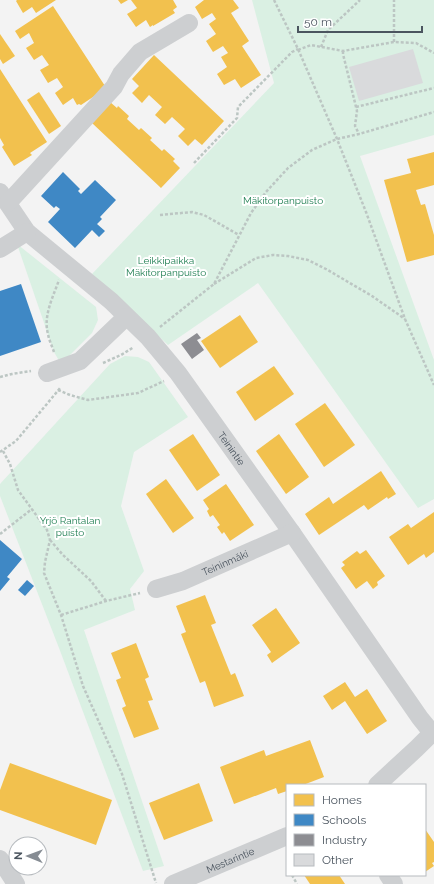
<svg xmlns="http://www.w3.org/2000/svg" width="434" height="884" viewBox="0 0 434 884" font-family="Raleway,sans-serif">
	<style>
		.green { fill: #daf0e3 }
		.homes { fill: #f2c14e }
		.schools { fill: #3f88c5 }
		.industry { fill: #8d8d92 }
		.building { fill: #d9dadc }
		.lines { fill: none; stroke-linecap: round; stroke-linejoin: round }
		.path { stroke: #bcc6c3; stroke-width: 2.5; stroke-dasharray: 3 2; stroke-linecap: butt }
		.minor { stroke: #cdcfd1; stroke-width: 18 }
		.labels { text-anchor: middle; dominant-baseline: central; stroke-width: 4; stroke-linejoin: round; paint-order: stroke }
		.park-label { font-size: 10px; fill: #1e7e51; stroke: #fff }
		.street-label { font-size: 10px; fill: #4b555f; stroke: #fff }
	</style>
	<rect width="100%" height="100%" fill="#f3f3f3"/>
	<g class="green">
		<polygon points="252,0 434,0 434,135 360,156 434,360 434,499 418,508 258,283 168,345 92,274 274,83"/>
		<polygon points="17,244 96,307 98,320 92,333 61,364 54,352"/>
		<polygon points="125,356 138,357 149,362 188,417 134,452 121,506 144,571 130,589 135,610 84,630 164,866 143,871 59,648 0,496 0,484 110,364"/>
	</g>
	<g class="homes">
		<polygon points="17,0 56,0 36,13 32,7 23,13 16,1"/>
		<polygon points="118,0 128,0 121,4"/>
		<polygon points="131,0 173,0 177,7 173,10 175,13 153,26 153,25 150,27 146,20 136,27 127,14 137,8"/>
		<polygon points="204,0 233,0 239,8 231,13 249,41 242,46 261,75 241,88 235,79 224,85 217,74 227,67 221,57 228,53 223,46 213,52 206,41 216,34 209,24 216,19 212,13 202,19 195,7"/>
		<polygon points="53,6 105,86 102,91 81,105 79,104 77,105 73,98 63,105 55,93 63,87 57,78 48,83 40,70 49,65 42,55 34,60 26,48 34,43 29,33 20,39 15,31"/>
		<polygon points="0,34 15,56 3,64 0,59"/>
		<polygon points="154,55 224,121 202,145 195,139 188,146 178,136 185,129 172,117 165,124 155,115 162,107 149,95 142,103 132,93 139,86 132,79"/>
		<polygon points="0,69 47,142 30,153 32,155 14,166 2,147 4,145 0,138"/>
		<polygon points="39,92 61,126 49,134 27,100"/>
		<polygon points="110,102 117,108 118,106 129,116 127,119 139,130 141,128 152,138 150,140 162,151 164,149 175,159 173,161 180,168 161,188 92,123"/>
		<polygon points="434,152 434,185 416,190 421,205 425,204 434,235 434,255 407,262 384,180 411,173 407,159"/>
		<polygon points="240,315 258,342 220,368 201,341"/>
		<polygon points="274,366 294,394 255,421 236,392"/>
		<polygon points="325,403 355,445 324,467 295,424"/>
		<polygon points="193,434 220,475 197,491 169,450"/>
		<polygon points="279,434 309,477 286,494 256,451"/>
		<polygon points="381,471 396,494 388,499 387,497 368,510 364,505 319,535 305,514 329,497 333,504"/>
		<polygon points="166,479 194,518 173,533 146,494"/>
		<polygon points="226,484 254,525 230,541 224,532 222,534 217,527 220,525 213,515 210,517 207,511 209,509 203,500"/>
		<polygon points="434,512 434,552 426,558 424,554 408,565 389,537 408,524 411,528"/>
		<polygon points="366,550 385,576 377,582 378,585 373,589 367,581 356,589 341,568 345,565 342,562 357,551 360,554"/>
		<polygon points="205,595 216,623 211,625 231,675 235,673 244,696 214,707 205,681 200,683 181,634 186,632 176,606"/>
		<polygon points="276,608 300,643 272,663 267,655 271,652 252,625"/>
		<polygon points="136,643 149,677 145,679 153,700 148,701 159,729 134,738 122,708 126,706 116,680 121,678 111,653"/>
		<polygon points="345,682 355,697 367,689 387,721 367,734 345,701 332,710 323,696"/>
		<polygon points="310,740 324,777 303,785 287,785 287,791 278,794 276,788 234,804 220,767 264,750 266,756"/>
		<polygon points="10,763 112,800 96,845 0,810 0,790"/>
		<polygon points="199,783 213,821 164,840 149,803"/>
		<polygon points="425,829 434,842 434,862 432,863 434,866 425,872"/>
		<polygon points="304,875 339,875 345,884 310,884"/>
	</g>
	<g class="schools">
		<polygon points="63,172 80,189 78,191 81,194 95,180 116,200 100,217 102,219 97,224 105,231 99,237 92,230 75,248 48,222 60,209 56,206 54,208 41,196"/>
		<polygon points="21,284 41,342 0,356 0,291"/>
		<polygon points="0,540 22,559 7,577 10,579 0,591"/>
		<polygon points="27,580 34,586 25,596 18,590"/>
	</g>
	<polygon class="industry" points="197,333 201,338 197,340 204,350 192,359 181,344"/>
	<polygon class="building" points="413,49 423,83 359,101 349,67"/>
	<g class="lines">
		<g class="path">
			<polyline points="274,0 298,49 337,139 366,212 405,319 434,385"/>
			<polyline points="394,42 394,0"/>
			<polyline points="321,47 328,30 360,0"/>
			<polyline points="298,50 311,45 343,51 394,42 416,43 434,53"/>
			<polyline points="343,51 343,54 357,111 355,126 359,134"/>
			<polyline points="356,107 434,88"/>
			<polyline points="194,163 237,118 238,107 292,52 298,49"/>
			<polyline points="160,215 192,212 204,215 239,235"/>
			<polyline points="214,284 256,258 273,255 288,256 308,260 326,269 372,296 405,319"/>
			<polyline points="160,327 214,284 251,213 266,192 288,168 312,150 337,139 359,134 434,112"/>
			<path d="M54,352C52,346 49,340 48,334C43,316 53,297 59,280"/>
			<polyline points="103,363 121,355 134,347"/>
			<polyline points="0,377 12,374 31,371"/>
			<polyline points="58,390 70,395 88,400 138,393 164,381"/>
			<polyline points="3,451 10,464 18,490 47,530 50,540 45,562 44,573 61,615 83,686 122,774 156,883"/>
			<polyline points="0,452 16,441 61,387"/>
			<polyline points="0,534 32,509"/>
			<polyline points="50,540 63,555 91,581 106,601"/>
			<polyline points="61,615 106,601 140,593"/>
			<polyline points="292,875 297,884"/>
		</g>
		<g class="minor">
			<path id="s1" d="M0,192L27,232L111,301L148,337L178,373L292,533L420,718L432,733"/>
			<polyline points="8,203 114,87 121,74 140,52 189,23"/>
			<polyline points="0,249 27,232"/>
			<polyline points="47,373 80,361 126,317"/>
			<path id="s2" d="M156,589L183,581L292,533"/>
			<polyline points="377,785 417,748 434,731"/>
			<polyline points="0,859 16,884"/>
			<polyline points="388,875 394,884"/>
			<path id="s3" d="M173,884L287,836"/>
		</g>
	</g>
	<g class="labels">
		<g class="park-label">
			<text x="283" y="200">Mäkitorpanpuisto</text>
			<text x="166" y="260">Leikkipaikka<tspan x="166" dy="12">Mäkitorpanpuisto</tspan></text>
			<text x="70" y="520">Yrjö Rantalan<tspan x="70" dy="12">puisto</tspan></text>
		</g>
		<g class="street-label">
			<text stroke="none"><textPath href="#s1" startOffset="348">Teinintie</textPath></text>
			<text stroke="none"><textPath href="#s2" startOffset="74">Teininmäki</textPath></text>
			<text stroke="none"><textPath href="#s3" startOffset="62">Mestarintie</textPath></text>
		</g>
	</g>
	<rect x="286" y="784" width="140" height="92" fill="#ffffff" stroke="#b7bbbf"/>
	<rect x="294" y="794" width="20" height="12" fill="#f2c14e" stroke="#b7bbbf"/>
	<text x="322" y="804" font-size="12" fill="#4b555f">Homes</text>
	<rect x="294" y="814" width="20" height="12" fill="#3f88c5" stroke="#b7bbbf"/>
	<text x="322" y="824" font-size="12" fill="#4b555f">Schools</text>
	<rect x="294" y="834" width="20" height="12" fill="#8d8d92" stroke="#b7bbbf"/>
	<text x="322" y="844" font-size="12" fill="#4b555f">Industry</text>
	<rect x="294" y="854" width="20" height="12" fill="#d9dadc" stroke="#b7bbbf"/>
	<text x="322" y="864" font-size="12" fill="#4b555f">Other</text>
	<g transform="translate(28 856) rotate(271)"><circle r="19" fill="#ffffff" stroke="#b7bbbf"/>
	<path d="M0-3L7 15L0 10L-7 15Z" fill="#868c93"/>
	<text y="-6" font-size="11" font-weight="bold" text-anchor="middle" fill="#4b555f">N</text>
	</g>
	<path d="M298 26v6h124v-6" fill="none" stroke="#4b555f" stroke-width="2"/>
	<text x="304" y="26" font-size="12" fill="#4b555f" stroke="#ffffff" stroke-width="3" paint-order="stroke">50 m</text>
</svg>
